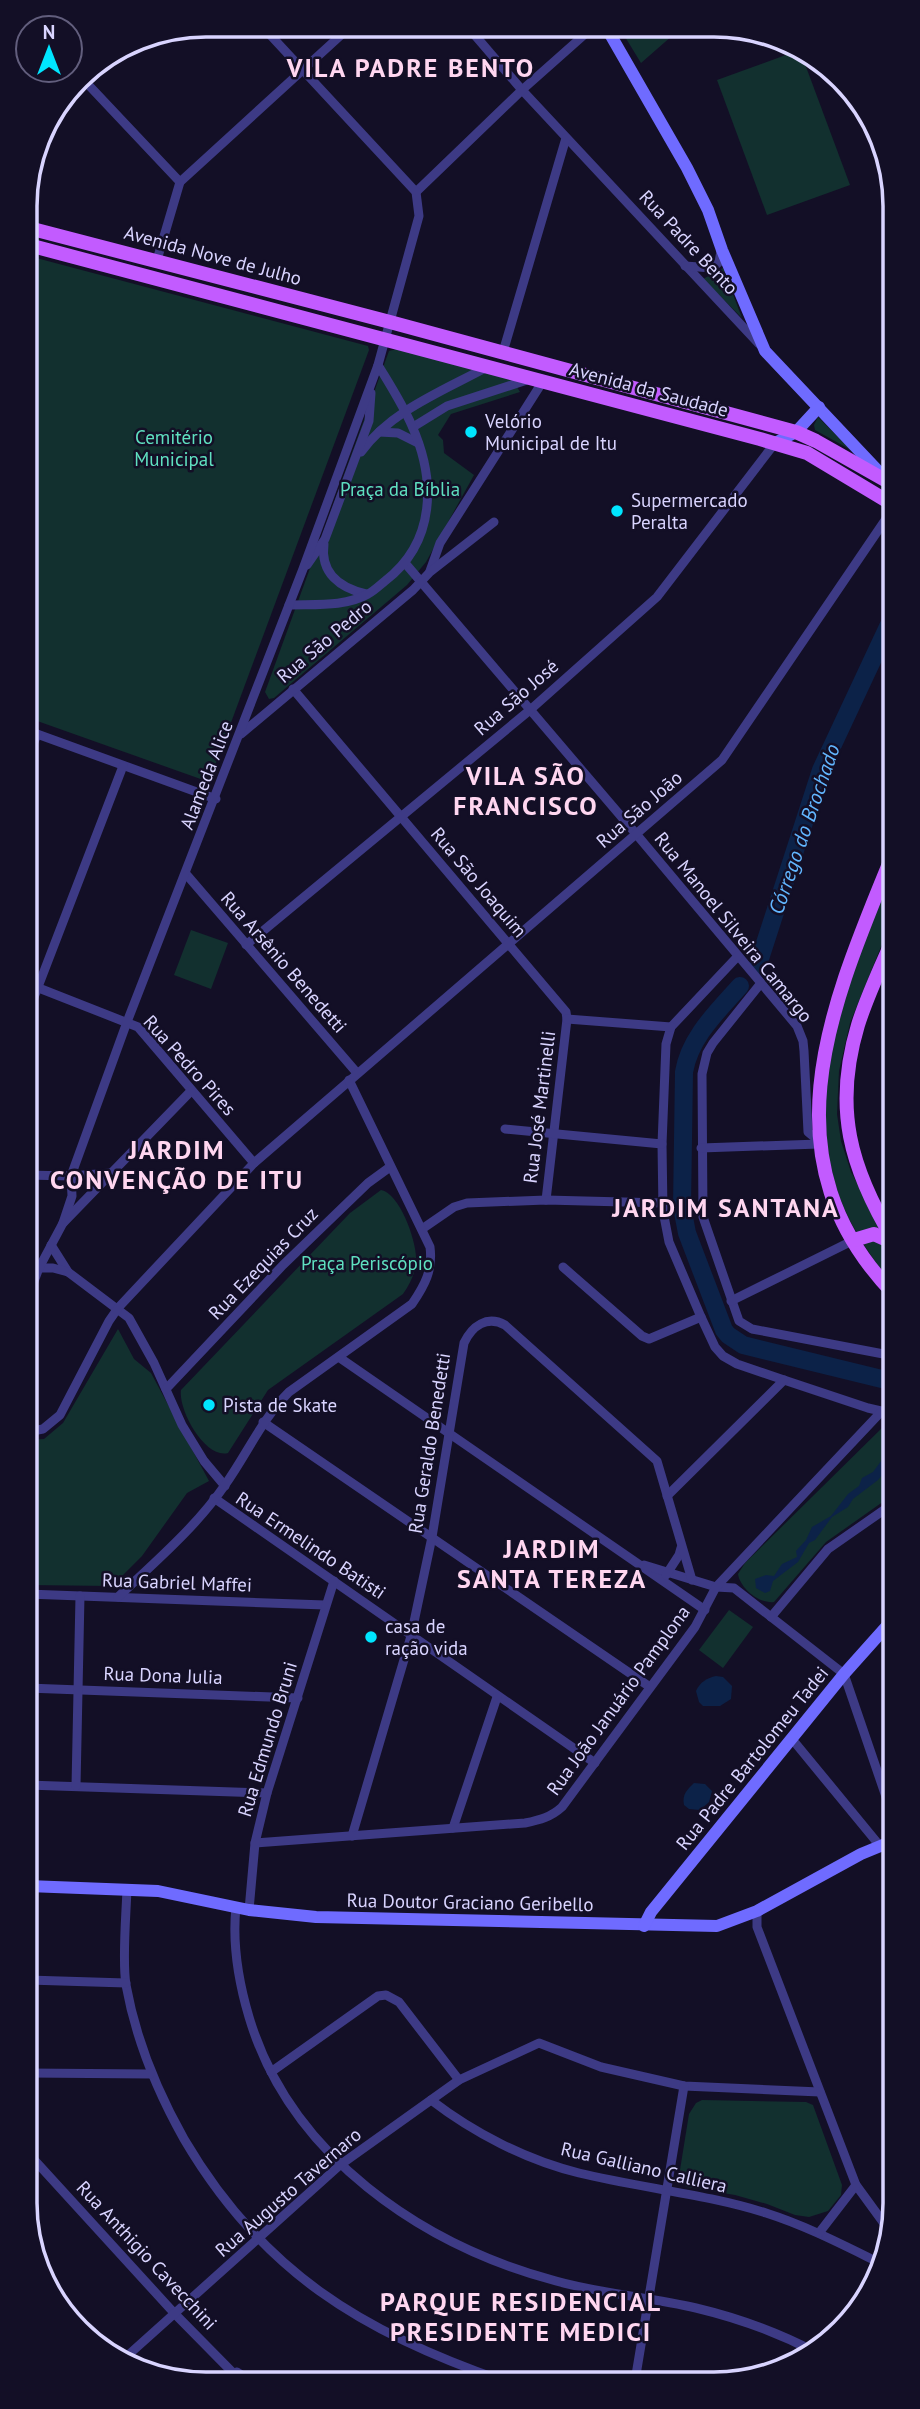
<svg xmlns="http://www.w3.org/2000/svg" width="920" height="2409" viewBox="0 0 920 2409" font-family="'PT Sans',sans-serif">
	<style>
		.green { fill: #12302f }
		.water { fill: #0c2248 }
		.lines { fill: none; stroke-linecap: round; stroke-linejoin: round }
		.river { stroke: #0c2248; stroke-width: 18 }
		.street { stroke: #3d3a85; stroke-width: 9 }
		.secondary { stroke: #6f6bff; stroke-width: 12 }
		.primary { stroke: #c25bff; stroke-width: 14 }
		.poi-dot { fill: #00e5ff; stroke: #130f26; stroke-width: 2.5 }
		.labels { text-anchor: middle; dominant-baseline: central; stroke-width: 5; stroke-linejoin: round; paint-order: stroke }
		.street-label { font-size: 19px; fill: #d9d4ff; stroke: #130f26 }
		.poi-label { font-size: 19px; fill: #d9d4ff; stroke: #130f26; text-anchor: start }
		.park-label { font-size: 19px; fill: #5fe0c0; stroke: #130f26 }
		.water-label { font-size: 21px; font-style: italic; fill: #62b6ff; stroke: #130f26 }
		.district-label { font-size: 26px; font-weight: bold; letter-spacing: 2px; fill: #ffd6f0; stroke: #130f26 }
		.rim { fill: none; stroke: #d9d4ff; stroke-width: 3.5 }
	</style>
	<rect width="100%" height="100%" fill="#130f26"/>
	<g class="green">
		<polygon points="619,27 681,28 641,63"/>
		<polygon points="794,52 802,56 850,185 767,215 717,80"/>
		<polygon points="25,255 368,346 369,350 209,782 26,717"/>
		<polygon points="723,268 742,318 703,279"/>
		<polygon points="397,349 513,380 520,392 451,414 438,435 443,440 444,453 474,475 426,562 407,585 274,698 269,699 265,692 389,351"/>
		<polygon points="818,417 851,450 815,430 814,425"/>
		<path d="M893,871V917L850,1023L839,1071L837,1114L841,1141L851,1172L894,1251V1288C872,1257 847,1224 836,1186C804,1077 851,969 893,871Z"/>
		<polygon points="191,930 228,943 211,989 174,975"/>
		<path d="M381,1190C400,1193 418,1244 416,1262C415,1274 410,1284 403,1294L268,1390L228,1453C205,1459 178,1410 181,1390L350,1213Z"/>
		<polygon points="118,1329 134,1359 151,1373 209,1481 187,1493 142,1556 112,1586 27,1585 27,1440 44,1439 63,1423"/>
		<path d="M894,1421V1494L826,1542L774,1602C759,1604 740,1588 738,1574L745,1563L884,1426Z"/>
		<polygon points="729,1610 753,1627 723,1668 699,1650"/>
		<polygon points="702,2100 806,2102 813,2105 842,2185 841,2195 828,2211 809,2217 795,2215 767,2204 735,2195 686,2187 679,2176 689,2114 696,2103"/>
	</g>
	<g class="water">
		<polygon points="894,1448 894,1460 878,1480 853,1499 848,1507 832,1517 815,1540 809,1543 798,1562 773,1581 770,1591 765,1593 756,1588 755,1579 766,1575 774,1576 782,1564 797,1557 796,1551 806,1540 812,1527 831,1516 848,1494 859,1486 862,1478 873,1472 887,1453"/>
		<path d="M716,1676L723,1677L732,1686L731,1699L720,1706H703L699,1702L696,1691C700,1682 707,1678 716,1676Z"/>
		<path d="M694,1783L705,1784L712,1791L709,1802L700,1810L689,1809L684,1805C682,1794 687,1790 694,1783Z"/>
	</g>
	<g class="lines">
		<g class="river">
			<polyline points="757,968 821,770 893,616"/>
			<path d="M740,986C717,1012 690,1037 684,1072L682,1207L687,1233L724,1330L728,1335L743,1345L894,1382"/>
		</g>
		<g class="street">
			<polyline points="467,26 522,90 759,344"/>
			<polyline points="81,77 180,182"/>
			<polyline points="416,192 522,90 593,27"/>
			<polyline points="157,260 180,182 352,25"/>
			<polyline points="685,266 712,268 719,262 721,251"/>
			<polyline points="503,352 566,138"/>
			<polyline points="413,427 447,406 530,379"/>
			<polyline points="379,432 398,433 418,443"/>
			<path d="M361,452C392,410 443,391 487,367"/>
			<path d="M324,544C320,573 340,588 366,594"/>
			<polyline points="405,563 637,835 797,1026 803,1041 804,1051 808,1132 819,1141"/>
			<polyline points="307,565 325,539 369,421 371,393"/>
			<polyline points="430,571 440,543 543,381"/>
			<path d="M289,605C315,604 345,607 368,594C374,591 380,585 385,581C436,542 436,480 412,426C403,405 390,385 378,365"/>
			<polyline points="293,689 566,1012 567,1019 546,1200"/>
			<polyline points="26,730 216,799"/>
			<polyline points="241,734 413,590 430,572 494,522"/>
			<polyline points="26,762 37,734"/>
			<polyline points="186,874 357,1073"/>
			<polyline points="246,945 530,710 657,597 775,443"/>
			<polyline points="738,956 671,1027 666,1044 662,1144 663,1211 669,1242 701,1317 715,1347 723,1356 737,1364 784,1380 868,1408 894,1414"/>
			<polyline points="26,983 138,1027 254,1163"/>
			<polyline points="761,983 713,1043 707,1053 702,1074 703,1217 739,1321 752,1329 894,1356"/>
			<polyline points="26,1018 123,766"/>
			<polyline points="567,1019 671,1027"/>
			<polyline points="505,1129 662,1144"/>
			<polyline points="701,1148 819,1144"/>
			<polyline points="26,1175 71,1176 111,1173"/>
			<polyline points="63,1223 72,1196 71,1176 127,1022 303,569 378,365 419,216 416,192 261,25"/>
			<polyline points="422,1229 454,1207 467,1203 546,1200 663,1203"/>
			<polyline points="51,1245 68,1272"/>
			<polyline points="563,1267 642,1336 649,1339 701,1317"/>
			<polyline points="27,1268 53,1268 68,1272 129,1318 154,1363 182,1425 204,1461 225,1486"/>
			<polyline points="27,1300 39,1268 63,1223 191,1091"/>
			<polyline points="731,1301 854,1240"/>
			<polyline points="340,1358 705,1610"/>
			<polyline points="166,1389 283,1265 368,1183 390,1167"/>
			<polyline points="263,1422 650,1687"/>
			<polyline points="27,1432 43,1429 60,1415 109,1321 118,1308 254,1163 722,760 892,510"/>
			<polyline points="667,1496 784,1380"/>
			<polyline points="214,1498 595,1763"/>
			<polyline points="644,1565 716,1587 734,1588 844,1674 895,1823"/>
			<polyline points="666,1575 679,1555 681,1548"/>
			<polyline points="27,1594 325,1605"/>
			<path d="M118,1597C155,1562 196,1527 225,1485C247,1454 262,1419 289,1392L412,1304C425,1285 433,1270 430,1247L349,1080"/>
			<polyline points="771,1617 828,1549 894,1503"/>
			<polyline points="888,1623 894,1641"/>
			<polyline points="27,1688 298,1698"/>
			<polyline points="792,1739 880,1846"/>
			<polyline points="27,1785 267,1793"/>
			<polyline points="76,1786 80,1596"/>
			<polyline points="453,1828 497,1697"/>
			<path d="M352,1836L411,1636L432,1537L464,1343C472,1326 487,1315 505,1325L657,1461L692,1580"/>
			<path d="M255,1843L525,1823C540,1820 551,1817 562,1807L695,1627L716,1587L881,1412"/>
			<path d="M127,1889C126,1917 122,1960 126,1985C136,2040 157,2091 184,2139C262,2272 361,2331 503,2381"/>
			<path d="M236,1907C232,1945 238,1980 249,2017C290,2155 421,2245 556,2281C602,2294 650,2297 696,2308C738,2318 777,2332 815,2352"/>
			<polyline points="249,1910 255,1843 267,1793 334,1581"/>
			<polyline points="757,1911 757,1927 856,2185 891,2233"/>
			<polyline points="28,1980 126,1983"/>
			<polyline points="271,2072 378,1996 386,1995 399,2002 459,2080"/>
			<polyline points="28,2073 150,2074"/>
			<path d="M431,2100C474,2133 526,2160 579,2173C641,2188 706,2194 766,2213C807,2226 845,2246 884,2265"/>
			<polyline points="28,2153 175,2314 241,2381"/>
			<polyline points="819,2233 856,2185"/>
			<polyline points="126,2357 340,2165 459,2080 539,2043 601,2067 684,2086 820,2092"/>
			<polyline points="237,2372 251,2381"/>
			<polyline points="635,2381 684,2086"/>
		</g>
		<g class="secondary">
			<polyline points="606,27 687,168 708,210 722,250 765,351 882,475"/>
			<polyline points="775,443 796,432 819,407"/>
			<polyline points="28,1886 158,1891 249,1910 316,1917 717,1926 757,1911 861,1854 895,1840"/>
			<polyline points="644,1926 651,1912 844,1674 894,1618"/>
		</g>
		<g class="primary">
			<polyline points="25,227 390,322 796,432 816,441 892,484"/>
			<polyline points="25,244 760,439 807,453 892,504"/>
			<path d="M893,854C832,1003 762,1158 894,1294"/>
			<path d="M893,939C881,967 867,996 858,1025C833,1108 850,1168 894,1241"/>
			<polyline points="854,1240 874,1234 894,1243"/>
		</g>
	</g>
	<g class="poi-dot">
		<circle cx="471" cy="432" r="7"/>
		<circle cx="617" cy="511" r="7"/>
		<circle cx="209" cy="1405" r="7"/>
		<circle cx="371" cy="1637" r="7"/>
	</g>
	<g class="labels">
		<g class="street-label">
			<text transform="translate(689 242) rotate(47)">Rua Padre Bento</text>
			<text transform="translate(213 255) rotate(15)">Avenida Nove de Julho</text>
			<text transform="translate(649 389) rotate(15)">Avenida da Saudade</text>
			<text transform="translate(324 641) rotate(-40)">Rua São Pedro</text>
			<text transform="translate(516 697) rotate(-41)">Rua São José</text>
			<text transform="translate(206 775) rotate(-69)">Alameda Alice</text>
			<text transform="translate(639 809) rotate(-41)">Rua São João</text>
			<text transform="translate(479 882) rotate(50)">Rua São Joaquim</text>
			<text transform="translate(734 927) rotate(51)">Rua Manoel Silveira Camargo</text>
			<text transform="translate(284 962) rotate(49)">Rua Arsênio Benedetti</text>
			<text transform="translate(190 1065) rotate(48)">Rua Pedro Pires</text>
			<text transform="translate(539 1107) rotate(-83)">Rua José Martinelli</text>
			<text transform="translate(263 1263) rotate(-46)">Rua Ezequias Cruz</text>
			<text transform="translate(429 1443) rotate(-81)">Rua Geraldo Benedetti</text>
			<text transform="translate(311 1545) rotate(34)">Rua Ermelindo Batisti</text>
			<text transform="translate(177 1582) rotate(2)">Rua Gabriel Maffei</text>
			<text transform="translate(163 1675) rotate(2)">Rua Dona Julia</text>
			<text transform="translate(618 1700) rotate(-54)">Rua João Januário Pamplona</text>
			<text transform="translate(267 1739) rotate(-73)">Rua Edmundo Bruni</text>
			<text transform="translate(752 1758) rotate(-51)">Rua Padre Bartolomeu Tadei</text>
			<text transform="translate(470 1902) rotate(1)">Rua Doutor Graciano Geribello</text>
			<text transform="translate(644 2167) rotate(13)">Rua Galliano Calliera</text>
			<text transform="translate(288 2192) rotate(-41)">Rua Augusto Tavernaro</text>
			<text transform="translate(147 2255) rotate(47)">Rua Anthigio Cavecchini</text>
		</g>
		<g class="poi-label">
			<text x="485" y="421">Velório<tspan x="485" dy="22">Municipal de Itu</tspan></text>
			<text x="631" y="500">Supermercado<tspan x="631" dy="22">Peralta</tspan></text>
			<text x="223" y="1405">Pista de Skate</text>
			<text x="385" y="1626">casa de<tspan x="385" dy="22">ração vida</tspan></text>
		</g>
		<g class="park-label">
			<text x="174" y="437">Cemitério<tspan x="174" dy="22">Municipal</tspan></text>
			<text x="400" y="489">Praça da Bíblia</text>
			<text x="367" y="1263">Praça Periscópio</text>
		</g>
		<g class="water-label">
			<text transform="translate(804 829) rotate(-71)">Córrego do Brochado</text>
		</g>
		<g class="district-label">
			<text x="411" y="67">VILA PADRE BENTO</text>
			<text x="526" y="775">VILA SÃO<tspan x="526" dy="30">FRANCISCO</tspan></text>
			<text x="177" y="1149">JARDIM<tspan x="177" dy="30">CONVENÇÃO DE ITU</tspan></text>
			<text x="726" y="1207">JARDIM SANTANA</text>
			<text x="552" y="1548">JARDIM<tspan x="552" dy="30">SANTA TEREZA</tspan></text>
			<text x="521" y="2301">PARQUE RESIDENCIAL<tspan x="521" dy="30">PRESIDENTE MEDICI</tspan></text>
		</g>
	</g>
	<path d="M0 0H920V2409H0ZM206 37H714A169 169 0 0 1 883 206V2203A169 169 0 0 1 714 2372H206A169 169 0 0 1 37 2203V206A169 169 0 0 1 206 37Z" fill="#130f26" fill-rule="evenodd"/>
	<path class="rim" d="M206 37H714A169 169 0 0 1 883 206V2203A169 169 0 0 1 714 2372H206A169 169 0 0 1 37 2203V206A169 169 0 0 1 206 37Z"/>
	<g transform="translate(49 49)"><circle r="33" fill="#130f26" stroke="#625e7d" stroke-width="2"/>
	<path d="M0-5L12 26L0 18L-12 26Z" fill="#00e5ff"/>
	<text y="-10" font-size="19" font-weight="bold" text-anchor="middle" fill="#d9d4ff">N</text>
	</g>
</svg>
